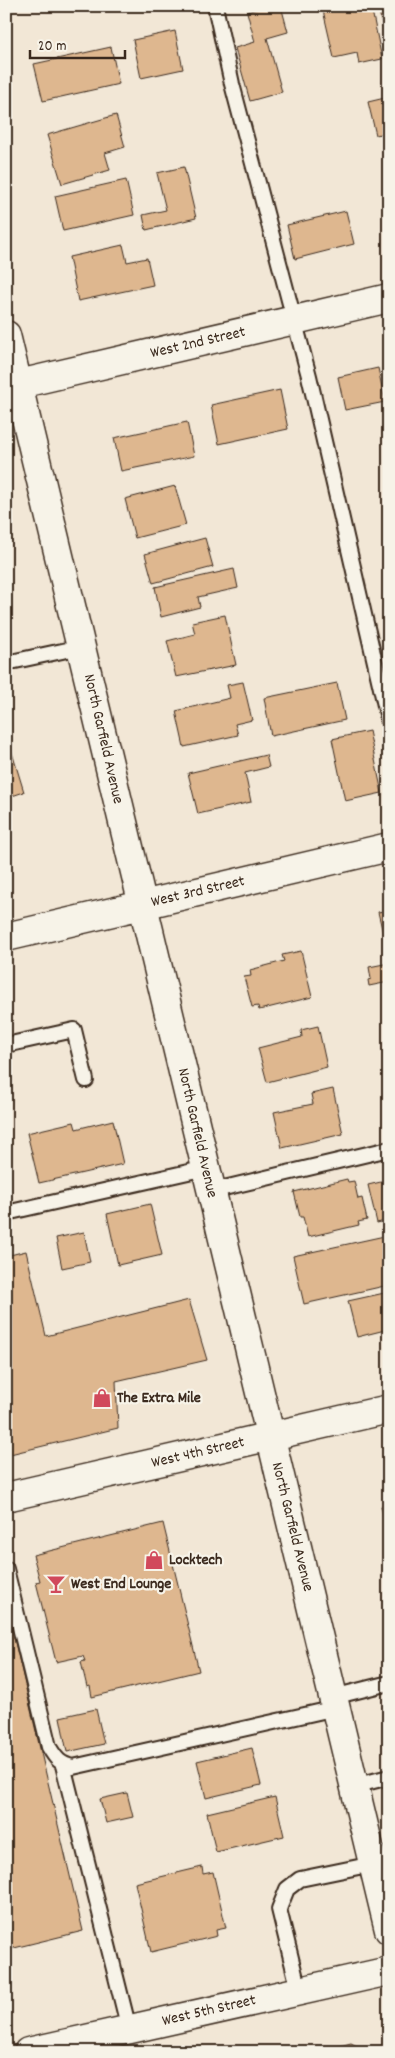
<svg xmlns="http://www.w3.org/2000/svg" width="395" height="2058" viewBox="0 0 395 2058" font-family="Dekko,sans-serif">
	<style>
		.building { fill: #deb78f; stroke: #3b2a1e }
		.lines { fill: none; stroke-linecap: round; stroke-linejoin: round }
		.lane-casing { stroke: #3b2a1e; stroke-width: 18 }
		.street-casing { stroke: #3b2a1e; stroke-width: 31 }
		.lane { stroke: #f7f3e8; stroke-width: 14 }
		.street { stroke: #f7f3e8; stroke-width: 28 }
		.labels { text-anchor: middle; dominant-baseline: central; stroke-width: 4.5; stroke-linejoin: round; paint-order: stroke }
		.street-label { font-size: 16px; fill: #3b2a1e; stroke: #f7f3e8 }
		.poi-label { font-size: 16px; font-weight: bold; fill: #3b2a1e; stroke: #f7f3e8; text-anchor: start }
	</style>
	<rect width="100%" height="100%" fill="#f2e7d6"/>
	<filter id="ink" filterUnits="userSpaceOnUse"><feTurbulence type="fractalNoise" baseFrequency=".02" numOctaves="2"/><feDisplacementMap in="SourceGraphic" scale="10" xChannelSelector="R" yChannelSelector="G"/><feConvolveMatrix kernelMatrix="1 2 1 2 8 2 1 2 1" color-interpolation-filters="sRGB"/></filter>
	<g filter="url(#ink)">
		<g class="building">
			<polygon points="266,6 281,6 288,32 267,38 282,92 250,101 235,48 255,42 247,12"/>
			<polygon points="322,6 371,6 382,59 359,64 357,53 334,58"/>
			<polygon points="378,6 389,6 389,43 386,44"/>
			<polygon points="175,31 183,69 141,78 133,40"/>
			<polygon points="111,47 119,84 43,101 34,64"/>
			<polygon points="389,97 389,132 376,135 368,102"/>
			<polygon points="116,115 125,147 105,153 110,170 62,184 47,135"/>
			<polygon points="184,167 196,218 146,230 143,215 166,210 157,173"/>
			<polygon points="126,180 134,215 63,231 55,196"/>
			<polygon points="346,211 354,244 295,259 287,225"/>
			<polygon points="123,245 127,262 147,258 153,285 78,301 69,257"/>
			<polygon points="378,368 385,402 345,410 338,377"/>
			<polygon points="280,390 288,429 219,444 211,405"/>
			<polygon points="187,422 194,456 121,471 114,438"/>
			<polygon points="175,486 186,525 135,538 125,499"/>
			<polygon points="205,538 213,567 153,583 145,554"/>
			<polygon points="234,569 238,588 198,597 200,607 161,617 155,587"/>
			<polygon points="225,615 236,665 176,677 167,641 195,634 192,622"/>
			<polygon points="243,682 252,720 235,724 238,735 184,747 176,711 230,698 227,685"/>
			<polygon points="337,683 345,720 271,736 264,698"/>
			<polygon points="369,731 382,793 345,801 332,739"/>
			<polygon points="6,733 24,792 6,798"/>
			<polygon points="266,755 269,767 245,773 251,802 198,814 188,773"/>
			<polygon points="389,910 389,946 386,946 378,912"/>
			<polygon points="301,951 312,997 259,1010 258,1006 252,1007 244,977 251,976 250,970 284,961 282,955"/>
			<polygon points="389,963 389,982 369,986 368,980 371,979 369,967"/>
			<polygon points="318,1026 327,1067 267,1082 258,1048 302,1037 301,1030"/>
			<polygon points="333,1089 343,1134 282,1148 274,1112 313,1104 311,1094"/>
			<polygon points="113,1120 123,1164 39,1183 27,1133 74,1122 76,1129"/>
			<polygon points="347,1179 348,1182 354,1181 358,1199 362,1198 367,1220 358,1222 359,1225 308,1237 303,1217 300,1217 294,1192"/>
			<polygon points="385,1181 389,1197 389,1220 377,1223 368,1185"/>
			<polygon points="150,1204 162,1255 118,1265 107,1214"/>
			<polygon points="84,1232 90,1262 62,1268 56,1238"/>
			<polygon points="389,1235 389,1285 304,1304 293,1256"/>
			<polygon points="26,1251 46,1336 189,1300 207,1360 116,1381 118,1428 6,1455 6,1256"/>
			<polygon points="389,1292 389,1329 357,1337 348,1301"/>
			<polygon points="389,1504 389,1538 381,1506"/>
			<polygon points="163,1523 199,1671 92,1697 90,1686 87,1687 81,1662 85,1661 83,1656 56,1662 36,1582 40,1581 33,1555"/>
			<polygon points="6,1604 83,1931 6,1950"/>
			<polygon points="96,1709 104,1744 67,1752 60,1717"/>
			<polygon points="252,1748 261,1785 206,1798 197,1761"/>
			<polygon points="127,1793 133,1817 106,1823 100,1799"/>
			<polygon points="275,1797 284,1836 216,1852 207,1813"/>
			<polygon points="202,1867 203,1874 213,1872 226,1928 216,1930 217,1936 151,1952 135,1883"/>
			<polygon points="351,2043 363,2049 363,2052 317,2052"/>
		</g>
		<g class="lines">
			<g class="lane-casing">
				<g id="lane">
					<polyline points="215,6 232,84 309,376 389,723"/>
					<polyline points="6,663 81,647"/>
					<polyline points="6,1045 74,1030 86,1080"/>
					<polyline points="211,1191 389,1149"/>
					<polyline points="6,1213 206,1168"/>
					<path d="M6,1569L49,1747C56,1759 60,1764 73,1767L336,1708"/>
					<polyline points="333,1697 389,1683"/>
					<polyline points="63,1765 129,2029"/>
					<polyline points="354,1786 389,1777"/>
					<polyline points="299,1991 279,1909 287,1889 300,1879 373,1864"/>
				</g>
			</g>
			<g class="street-casing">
				<g id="street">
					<polyline points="6,335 389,1930"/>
					<polyline points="6,387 389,298"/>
					<polyline points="6,937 389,847"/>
					<polyline points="6,1497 389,1409"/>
					<polyline points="28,2052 389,1971"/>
				</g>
			</g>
			<use href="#lane" class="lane"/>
			<use href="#street" class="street"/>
		</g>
	</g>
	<defs>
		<g id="shop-bare" transform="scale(1.5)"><path d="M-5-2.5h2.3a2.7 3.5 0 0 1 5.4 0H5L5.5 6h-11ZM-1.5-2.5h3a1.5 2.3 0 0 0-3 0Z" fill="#d1495b" stroke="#f7f3e8" stroke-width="2.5" paint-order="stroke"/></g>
		<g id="bar-bare" transform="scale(1.5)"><path d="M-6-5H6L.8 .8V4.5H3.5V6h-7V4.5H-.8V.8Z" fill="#d1495b" stroke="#f7f3e8" stroke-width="2.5" paint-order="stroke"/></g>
	</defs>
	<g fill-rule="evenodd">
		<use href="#shop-bare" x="102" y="1398"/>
		<use href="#shop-bare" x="154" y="1560"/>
		<use href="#bar-bare" x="56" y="1584"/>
	</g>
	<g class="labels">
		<g class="street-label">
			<text transform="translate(198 343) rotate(-13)">West 2nd Street</text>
			<text transform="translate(103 739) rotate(77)">North Garfield Avenue</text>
			<text transform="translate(198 892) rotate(-13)">West 3rd Street</text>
			<text transform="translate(197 1133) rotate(77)">North Garfield Avenue</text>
			<text transform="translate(198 1453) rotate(-13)">West 4th Street</text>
			<text transform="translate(292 1527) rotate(76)">North Garfield Avenue</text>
			<text transform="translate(209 2011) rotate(-13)">West 5th Street</text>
		</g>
		<g class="poi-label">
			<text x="117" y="1398">The Extra Mile</text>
			<text x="169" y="1560">Locktech</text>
			<text x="71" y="1584">West End Lounge</text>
		</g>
	</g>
	<rect width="395" height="2058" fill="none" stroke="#f7f3e8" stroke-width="25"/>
	<rect x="12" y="12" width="370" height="2033" fill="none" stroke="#3b2a1e" stroke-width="2" filter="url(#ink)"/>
	<path d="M30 50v8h95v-8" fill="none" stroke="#3b2a1e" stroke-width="2.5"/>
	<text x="38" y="50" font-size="15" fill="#3b2a1e" stroke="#f7f3e8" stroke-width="4" paint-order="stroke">20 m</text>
</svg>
